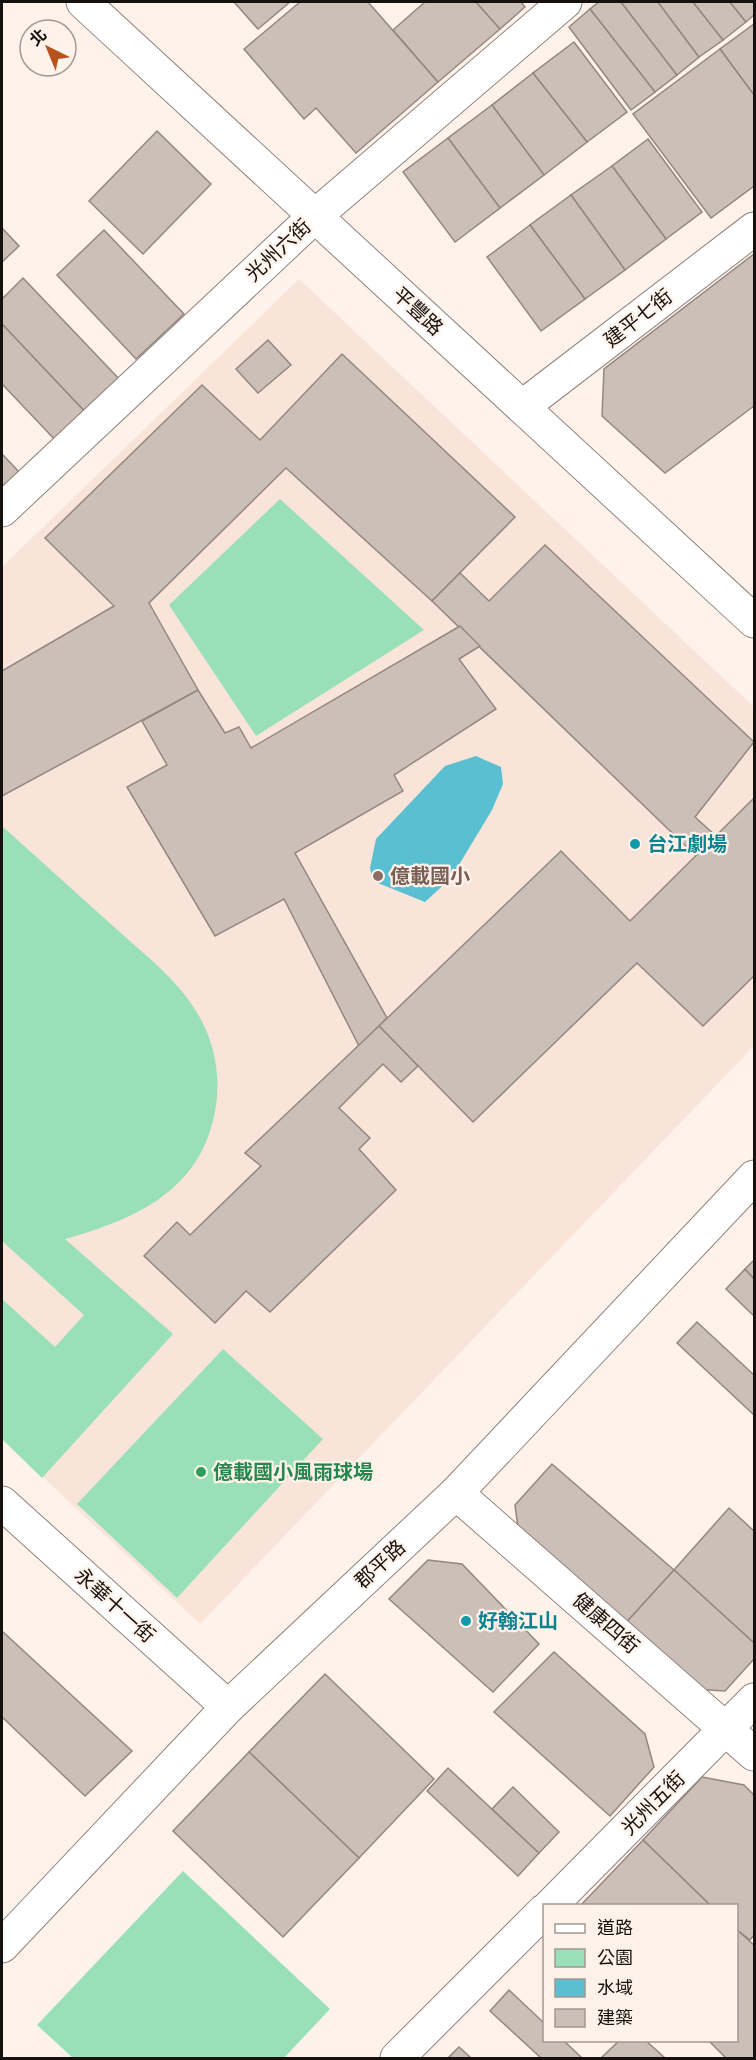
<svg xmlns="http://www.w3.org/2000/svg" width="756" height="2060" viewBox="0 0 756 2060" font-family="Helvetica,'Noto Sans TC',sans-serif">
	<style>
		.built { fill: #f9e4d9 }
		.green { fill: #99e0b8 }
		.water { fill: #5bbfd2 }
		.building { fill: #cbbfb8; stroke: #938780; stroke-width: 1.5 }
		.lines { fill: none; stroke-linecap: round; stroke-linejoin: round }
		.minor-casing { stroke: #8e837c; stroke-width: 35 }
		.tertiary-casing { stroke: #8e837c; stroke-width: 35 }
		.minor { stroke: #fff; stroke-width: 33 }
		.tertiary { stroke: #fff; stroke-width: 33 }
		.culture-dot { fill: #0f9aa8; stroke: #fff2eb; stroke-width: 2 }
		.education-dot { fill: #8d6e63; stroke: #fff2eb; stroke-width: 2 }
		.leisure-dot { fill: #2e9e5b; stroke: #fff2eb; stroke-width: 2 }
		.labels { text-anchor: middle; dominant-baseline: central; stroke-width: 4.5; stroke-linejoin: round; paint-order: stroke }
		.street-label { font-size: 20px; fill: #15110e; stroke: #fff2eb }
		.culture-label { font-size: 20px; font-weight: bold; fill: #0d838f; stroke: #fff2eb; text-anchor: start }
		.education-label { font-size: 20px; font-weight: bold; fill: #785e54; stroke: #fff2eb; text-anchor: start }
		.leisure-label { font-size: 20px; font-weight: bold; fill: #27864d; stroke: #fff2eb; text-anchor: start }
	</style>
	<rect width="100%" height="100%" fill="#fff2eb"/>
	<polygon class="built" points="299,279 754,707 754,1046 200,1624 2,1439 2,567"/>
	<g class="green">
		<polygon points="280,499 424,630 256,736 169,605"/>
		<path d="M2,826C39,859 76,893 113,926C146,956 188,987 206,1030C220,1063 221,1098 210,1131C189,1197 126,1222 65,1239L173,1334L42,1478L2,1439V1299L55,1347L84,1315L2,1241Z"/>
		<polygon points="223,1349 323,1439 177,1598 77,1504"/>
		<polygon points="183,1871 330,2009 284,2058 73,2058 37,2025"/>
	</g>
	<polygon class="water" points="476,756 501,767 503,784 492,810 451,878 425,902 373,881 370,868 376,839 445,766"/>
	<g class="building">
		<polygon points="234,2 290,2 258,29"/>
		<polygon points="300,2 368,2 438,82 356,153 316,108 304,119 244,49"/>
		<polygon points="425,2 476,2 500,29 438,82 393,30"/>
		<polygon points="476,2 521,2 525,7 500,29"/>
		<polygon points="599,2 621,2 677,75 655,92 590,9"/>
		<polygon points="621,2 658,2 699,57 677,75"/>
		<polygon points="658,2 693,2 723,40 699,57"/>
		<polygon points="693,2 730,2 746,22 723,40"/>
		<polygon points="730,2 754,2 754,15 746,22"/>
		<polygon points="590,9 655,92 631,110 569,27"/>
		<polygon points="754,24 754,95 720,49"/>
		<polygon points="574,42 627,112 587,142 533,73"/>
		<polygon points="720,49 754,95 754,186 711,218 633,114"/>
		<polygon points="533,73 587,142 544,175 492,105"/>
		<polygon points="492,105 544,175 500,208 448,138"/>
		<polygon points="157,131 211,184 143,254 89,201"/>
		<polygon points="448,138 500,208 455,242 403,172"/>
		<polygon points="648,139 702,212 666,239 612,166"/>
		<polygon points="612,166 666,239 625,270 571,195"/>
		<polygon points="571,195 625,270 585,299 530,225"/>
		<polygon points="530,225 585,299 541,331 487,257"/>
		<polygon points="2,228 19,246 2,262"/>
		<polygon points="104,230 184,314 136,359 57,275"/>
		<polygon points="754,254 754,406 665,473 602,416 604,369"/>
		<polygon points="23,278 122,382 88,415 2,324 2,299"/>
		<polygon points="2,324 88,415 58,443 2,384"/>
		<polygon points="268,340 291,365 258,393 236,369"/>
		<polygon points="342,354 515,517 432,601 286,468 149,603 198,690 2,796 2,671 114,606 45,538 202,385 260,440"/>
		<polygon points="2,454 21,474 2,491"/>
		<polygon points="545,545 754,742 695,817 716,836 696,856 432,601 460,573 489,601"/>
		<polygon points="460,626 480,646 459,659 496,709 394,775 403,791 295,853 387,1018 359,1046 284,899 215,936 127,787 167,765 142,721 198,690 225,733 239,727 251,748"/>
		<polygon points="754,798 754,976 703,1026 637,963 473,1122 379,1026 561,851 630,921"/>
		<polygon points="379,1026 418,1066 401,1082 383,1064 339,1108 370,1138 359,1149 396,1190 270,1312 246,1291 215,1323 144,1256 177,1222 190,1235 261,1166 245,1153"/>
		<polygon points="754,1260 754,1279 745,1269"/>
		<polygon points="745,1269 754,1279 754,1316 726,1289"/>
		<polygon points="697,1322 754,1375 754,1415 677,1343"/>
		<polygon points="552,1464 674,1570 623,1626 519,1535 515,1505"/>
		<polygon points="729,1508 754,1531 754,1643 674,1570"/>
		<polygon points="428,1560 462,1564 539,1644 493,1692 389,1599"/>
		<polygon points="674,1570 754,1643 754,1659 725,1691 693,1689 623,1626"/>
		<polygon points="2,1631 132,1751 85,1796 2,1717"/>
		<polygon points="554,1652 645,1734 654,1767 610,1816 494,1712"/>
		<polygon points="325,1674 434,1779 359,1858 249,1752"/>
		<polygon points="249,1752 359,1858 283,1937 173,1831"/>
		<polygon points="448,1768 539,1853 518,1876 427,1791"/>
		<polygon points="702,1777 744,1785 754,1795 754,1935 750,1940 736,1929 736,1906 711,1906 643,1840"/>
		<polygon points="513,1787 559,1832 539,1853 492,1809"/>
		<polygon points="643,1840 711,1906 580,1906"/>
		<polygon points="736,1929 754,1945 754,2058 726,2058 708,2040 736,2040"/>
		<polygon points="509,1990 544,2023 544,2040 563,2040 582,2058 541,2058 490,2011"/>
		<polygon points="620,2040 645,2040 665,2058 601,2058"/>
		<polygon points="459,2047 471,2058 448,2058"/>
	</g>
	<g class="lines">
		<g class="minor-casing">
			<g id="minor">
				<polyline points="522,407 754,229"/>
				<polyline points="2,510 315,216 565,2"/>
				<polyline points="456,1493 754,1754"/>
				<polyline points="2,1503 228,1707"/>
				<polyline points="550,1906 754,1700"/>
				<polyline points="2,1946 228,1707 456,1493 754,1177"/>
				<polyline points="397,2058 544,1911"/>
			</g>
		</g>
		<g class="tertiary-casing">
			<polyline id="tertiary" points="83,2 754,621"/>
		</g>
		<use href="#minor" class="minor"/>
		<use href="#tertiary" class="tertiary"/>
	</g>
	<g class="culture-dot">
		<circle cx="635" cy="844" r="6"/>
		<circle cx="466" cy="1621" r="6"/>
	</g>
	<circle class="education-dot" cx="378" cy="876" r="6"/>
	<circle class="leisure-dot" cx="201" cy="1472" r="6"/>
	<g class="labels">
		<g class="street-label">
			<text transform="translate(278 250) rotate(-43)">光州六街</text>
			<text transform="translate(418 311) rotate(43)">平豐路</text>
			<text transform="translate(638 318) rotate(-38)">建平七街</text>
			<text transform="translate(380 1564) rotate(-43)">郡平路</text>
			<text transform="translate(115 1605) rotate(42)">永華十一街</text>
			<text transform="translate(606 1623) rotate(41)">健康四街</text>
			<text transform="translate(653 1803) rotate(-45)">光州五街</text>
		</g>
		<g class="culture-label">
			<text x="647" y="844">台江劇場</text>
			<text x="478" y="1621">好翰江山</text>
		</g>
		<g class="education-label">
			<text x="390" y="876">億載國小</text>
		</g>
		<g class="leisure-label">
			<text x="213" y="1472">億載國小風雨球場</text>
		</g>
	</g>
	<rect width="756" height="2060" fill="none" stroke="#15110e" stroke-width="6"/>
	<rect x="543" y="1904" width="195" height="138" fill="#fff2eb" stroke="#a19893" stroke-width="1.5"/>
	<rect x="555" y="1924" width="30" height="9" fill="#ffffff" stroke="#a19893" stroke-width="1.5"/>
	<text x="597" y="1934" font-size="18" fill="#15110e">道路</text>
	<rect x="555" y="1949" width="30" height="18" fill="#99e0b8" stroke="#a19893" stroke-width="1.5"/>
	<text x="597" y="1964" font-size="18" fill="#15110e">公園</text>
	<rect x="555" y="1979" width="30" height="18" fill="#5bbfd2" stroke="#a19893" stroke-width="1.5"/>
	<text x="597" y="1994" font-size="18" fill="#15110e">水域</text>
	<rect x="555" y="2009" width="30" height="18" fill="#cbbfb8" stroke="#a19893" stroke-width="1.5"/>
	<text x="597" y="2024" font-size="18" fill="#15110e">建築</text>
	<g transform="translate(48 48) rotate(317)"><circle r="28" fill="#fff2eb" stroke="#a19893" stroke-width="1.5"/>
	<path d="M0-4.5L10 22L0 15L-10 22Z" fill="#b6521c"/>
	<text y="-9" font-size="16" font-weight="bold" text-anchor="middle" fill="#15110e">北</text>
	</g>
</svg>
